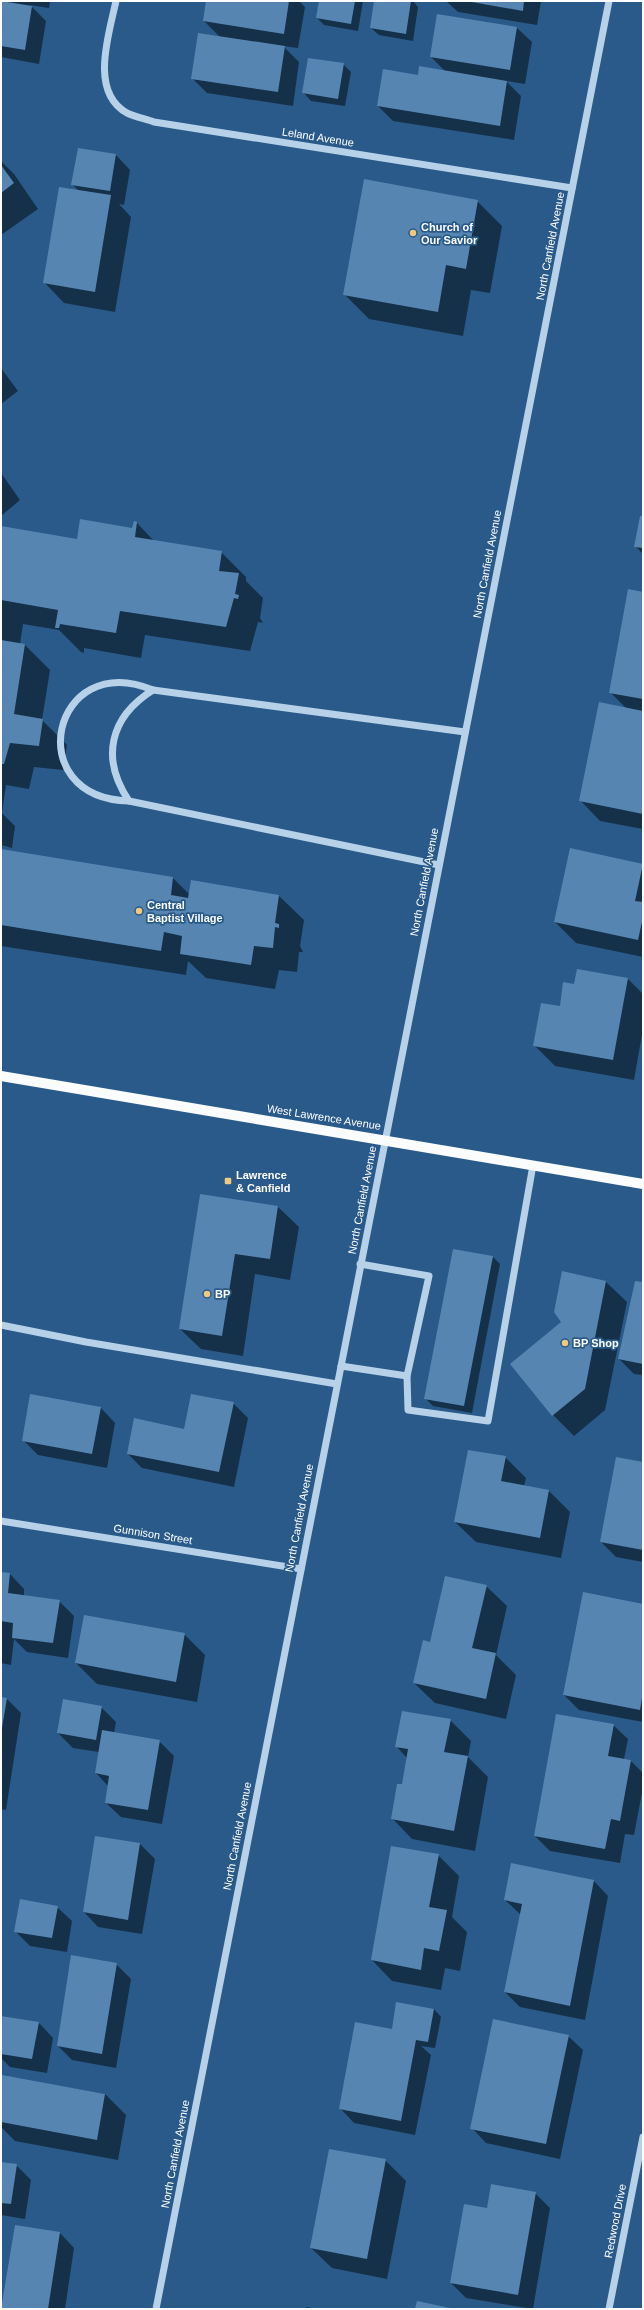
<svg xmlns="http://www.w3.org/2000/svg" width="644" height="2310" viewBox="0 0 644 2310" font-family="Helvetica,sans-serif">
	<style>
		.shadow { fill: #0007 }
		.building { fill: #5685b2 }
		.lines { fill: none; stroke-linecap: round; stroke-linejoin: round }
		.minor { stroke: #b7d1e9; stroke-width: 7 }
		.major { stroke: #fafcfe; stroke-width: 10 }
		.poi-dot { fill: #f0c87e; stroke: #295a8a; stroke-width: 1.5 }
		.labels { text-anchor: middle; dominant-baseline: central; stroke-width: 3.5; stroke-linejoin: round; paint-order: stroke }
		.street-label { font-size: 11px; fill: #fff; stroke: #295a8a }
		.poi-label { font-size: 11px; font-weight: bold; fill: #fff; stroke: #295a8a; text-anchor: start }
	</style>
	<rect width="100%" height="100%" fill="#295a8a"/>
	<g class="shadow">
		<polygon points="1,1 50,1 49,8 30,5 46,21 39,64 1,57"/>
		<polygon points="207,1 299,1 305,7 298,48 283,46 299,62 293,106 207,93 192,78 220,37 204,21"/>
		<polygon points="320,1 363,1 358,31 324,25 317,18"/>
		<polygon points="375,1 413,1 418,7 413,41 379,35 371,28"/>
		<polygon points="446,1 541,1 537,25 458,12"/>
		<polygon points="517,28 532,42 525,84 506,81 521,96 514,140 393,121 378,106 419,76 446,72 431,57"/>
		<polygon points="343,64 351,72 345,106 311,101 304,93"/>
		<polygon points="116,155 130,170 124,205 119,204 131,217 115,312 64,303 44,282 79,191 72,184"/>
		<polygon points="1,161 14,174 38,209 1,235"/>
		<polygon points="477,201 502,226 490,293 471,290 463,336 369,319 344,294"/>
		<polygon points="1,368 18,391 1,404"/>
		<polygon points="1,473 20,500 1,516"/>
		<polygon points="643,517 643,554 635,546"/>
		<polygon points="137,523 155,542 221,552 246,577 246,581 263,598 260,618 263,623 258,622 250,651 145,635 141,658 84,648 84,653 81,652 59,630 23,624 20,644 25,645 50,670 42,720 67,745 63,770 34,767 29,789 6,785 2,813 15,826 12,848 1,845 1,527 78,540 133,529"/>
		<polygon points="643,593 643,829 600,821 580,800 626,708 610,692"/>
		<polygon points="1,850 173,878 190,895 279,896 304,920 300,946 303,952 299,952 297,972 279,970 275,989 206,978 188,961 186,975 1,946"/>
		<polygon points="643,865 643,957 576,943 555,922"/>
		<polygon points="628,979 643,994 643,1029 634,1080 555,1066 535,1046 575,985"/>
		<polygon points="200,1195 278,1207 299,1227 290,1280 255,1274 243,1356 201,1349 180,1329"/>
		<polygon points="493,1257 500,1264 472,1413 433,1406 425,1398"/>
		<polygon points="563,1273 606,1282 627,1302 605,1410 574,1436 553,1415 563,1322"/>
		<polygon points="643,1283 643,1375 634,1374 619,1359"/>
		<polygon points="233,1403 248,1418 234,1487 142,1468 128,1454 185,1430"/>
		<polygon points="101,1408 115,1423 107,1468 38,1455 23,1440"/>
		<polygon points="505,1457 526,1478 524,1486 549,1491 570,1512 561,1558 476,1542 455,1522"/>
		<polygon points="643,1463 643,1562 616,1557 601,1542"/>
		<polygon points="1,1573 10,1574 24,1589 24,1596 59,1601 74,1616 68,1658 27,1652 14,1639 11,1665 1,1663"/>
		<polygon points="486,1586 507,1606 496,1655 516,1675 506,1719 435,1703 414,1683 431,1643"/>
		<polygon points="643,1605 643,1722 579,1710 564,1695"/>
		<polygon points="184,1634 205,1655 197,1702 97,1684 76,1663"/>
		<polygon points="1,1698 6,1698 21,1713 6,1810 1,1809"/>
		<polygon points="101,1707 116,1722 114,1733 159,1741 174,1756 162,1824 121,1817 106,1803 108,1786 96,1773 99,1752 73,1748 58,1733"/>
		<polygon points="450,1720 471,1741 468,1757 488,1777 475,1851 412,1839 392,1818 402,1786 407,1758 396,1746"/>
		<polygon points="613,1725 628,1739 624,1759 630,1760 643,1773 643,1787 634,1835 625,1834 620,1863 550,1851 535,1836"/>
		<polygon points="96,1837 140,1844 155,1859 142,1934 98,1927 84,1912"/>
		<polygon points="438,1855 459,1876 452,1917 467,1932 460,1971 445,1968 441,1990 392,1981 372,1960"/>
		<polygon points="594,1881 608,1896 585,2020 520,2007 505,1992 521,1915 505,1900"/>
		<polygon points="57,1907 72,1921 67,1952 30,1946 16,1932"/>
		<polygon points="116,1964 131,1979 116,2068 72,2060 58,2046"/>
		<polygon points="434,2009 441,2017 435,2048 421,2046 431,2055 415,2135 354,2123 340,2108 395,2031"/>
		<polygon points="1,2022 39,2023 53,2038 47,2073 10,2067 1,2058"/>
		<polygon points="568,2036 583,2050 560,2159 486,2143 472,2128"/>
		<polygon points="2,2076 105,2094 126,2115 118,2160 15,2141 1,2127"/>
		<polygon points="385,2160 406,2181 387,2279 332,2268 311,2248"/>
		<polygon points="1,2163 16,2165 31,2180 25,2219 1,2215"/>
		<polygon points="535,2193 550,2208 533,2309 466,2298 451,2283 488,2209"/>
		<polygon points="60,2233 74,2248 65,2309 2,2309"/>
		<polygon points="306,2307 316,2309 306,2309"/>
	</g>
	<g class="building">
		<polygon points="1,1 32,6 25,50 1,46"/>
		<polygon points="206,1 289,1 284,34 203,21"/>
		<polygon points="319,1 355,1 351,24 316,18"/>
		<polygon points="374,1 411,1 406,34 370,28"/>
		<polygon points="466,1 524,1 523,11"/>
		<polygon points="437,14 517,27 510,70 430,57"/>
		<polygon points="198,33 285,46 278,92 191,79"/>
		<polygon points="308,58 344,63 338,99 302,93"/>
		<polygon points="419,66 507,81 500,126 377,106 383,69 418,75"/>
		<polygon points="78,148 116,154 110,191 71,185"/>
		<polygon points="1,165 14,183 1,193"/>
		<polygon points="364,179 478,200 466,269 446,265 438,312 343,295"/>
		<polygon points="59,187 111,195 95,292 43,283"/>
		<polygon points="640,516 643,516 643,548 634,547"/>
		<polygon points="80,519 132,528 134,521 137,522 135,537 222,551 219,571 239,573 235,594 239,595 238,599 234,598 226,627 120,611 116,633 60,624 59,628 55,628 58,610 1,600 1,526 77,539"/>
		<polygon points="628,589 643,592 643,699 609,693"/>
		<polygon points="1,640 25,644 14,714 43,719 39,746 10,743 4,764 1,764"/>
		<polygon points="599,702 643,711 643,814 579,801"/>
		<polygon points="570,848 643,864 635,901 643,902 643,917 638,940 554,922"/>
		<polygon points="1,849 173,877 171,895 188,898 191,880 279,895 275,923 279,924 279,928 275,927 273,948 254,946 251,965 180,954 182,936 164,932 161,951 1,925"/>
		<polygon points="577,969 628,978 613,1060 533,1046 541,1003 560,1006 563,982 574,984"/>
		<polygon points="200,1194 278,1206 270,1259 235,1254 222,1336 179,1329"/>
		<polygon points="453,1249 493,1256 464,1406 424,1399"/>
		<polygon points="562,1271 606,1281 585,1389 552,1416 510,1364 561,1322 554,1312"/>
		<polygon points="635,1281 643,1282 643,1364 618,1359"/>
		<polygon points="30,1394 101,1407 92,1454 22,1441"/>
		<polygon points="191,1394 234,1402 219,1472 127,1454 134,1418 184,1429"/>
		<polygon points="468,1450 506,1456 501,1481 549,1490 540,1538 454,1522"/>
		<polygon points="616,1457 643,1462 643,1550 600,1542"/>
		<polygon points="1,1572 10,1573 8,1593 60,1600 53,1643 12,1638 13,1623 1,1621"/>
		<polygon points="445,1576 487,1585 472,1648 496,1653 486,1699 413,1683 423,1640 430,1642"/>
		<polygon points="583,1592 643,1604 643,1692 640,1710 563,1695"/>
		<polygon points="84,1615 185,1633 176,1682 75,1663"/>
		<polygon points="1,1697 7,1698 2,1728 1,1728"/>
		<polygon points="63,1699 102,1706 96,1740 57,1733"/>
		<polygon points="402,1711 451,1719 444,1752 468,1756 454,1831 391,1819 397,1784 402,1784 408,1749 395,1747"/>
		<polygon points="556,1714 614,1724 608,1756 631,1760 620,1821 611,1819 605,1849 534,1836"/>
		<polygon points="102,1730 160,1740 148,1810 105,1803 109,1776 95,1773"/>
		<polygon points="95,1836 140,1843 128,1920 83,1912"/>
		<polygon points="391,1846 439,1854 429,1907 447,1910 439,1951 424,1948 421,1970 371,1960"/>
		<polygon points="511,1863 594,1880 570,2006 504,1992 522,1904 504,1900"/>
		<polygon points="20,1899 58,1906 52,1938 14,1932"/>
		<polygon points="71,1955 117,1963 102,2054 57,2046"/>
		<polygon points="396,2002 434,2009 428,2042 416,2040 401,2121 339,2109 355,2022 392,2029"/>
		<polygon points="1,2016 39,2022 32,2059 1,2054"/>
		<polygon points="493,2019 569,2035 546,2144 470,2129"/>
		<polygon points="2,2075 105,2094 97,2140 1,2122"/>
		<polygon points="329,2149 386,2159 367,2259 310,2248"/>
		<polygon points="1,2162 17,2164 11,2204 1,2203"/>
		<polygon points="491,2184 536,2192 518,2295 450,2283 464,2204 487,2208"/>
		<polygon points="15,2225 60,2232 48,2309 1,2309"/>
		<polygon points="417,2301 450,2308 450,2309 415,2309"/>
	</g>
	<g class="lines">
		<g class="minor">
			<path d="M116,1C109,34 89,92 127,113C135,117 146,119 154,122L572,188"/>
			<path d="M153,690C110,717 100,758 129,801L439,865"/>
			<path d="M129,801C19,798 52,648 153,690L465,732"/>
			<polyline points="1,1325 86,1342 337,1384"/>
			<polyline points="341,1366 407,1376 429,1276 360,1264"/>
			<polyline points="407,1376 408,1410 488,1421 533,1165"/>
			<polyline points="1,1521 301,1569"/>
			<polyline points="156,2309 609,1"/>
			<polyline points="609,2309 643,2137"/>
		</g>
		<polyline class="major" points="1,1076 643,1184"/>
	</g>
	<g class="poi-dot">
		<circle cx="413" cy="233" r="4"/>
		<circle cx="139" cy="911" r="4"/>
		<rect x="224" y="1177" width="8" height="8" rx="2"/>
		<circle cx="207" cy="1294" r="4"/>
		<circle cx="565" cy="1343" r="4"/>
	</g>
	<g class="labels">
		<g class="street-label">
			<text transform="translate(318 137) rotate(9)">Leland Avenue</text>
			<text transform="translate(550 246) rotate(-79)">North Canfield Avenue</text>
			<text transform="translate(487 564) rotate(-79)">North Canfield Avenue</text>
			<text transform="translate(424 882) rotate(-79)">North Canfield Avenue</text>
			<text transform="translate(324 1117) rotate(9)">West Lawrence Avenue</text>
			<text transform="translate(362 1200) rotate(-79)">North Canfield Avenue</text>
			<text transform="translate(299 1518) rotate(-79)">North Canfield Avenue</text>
			<text transform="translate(153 1534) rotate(9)">Gunnison Street</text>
			<text transform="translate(237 1836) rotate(-79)">North Canfield Avenue</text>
			<text transform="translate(175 2154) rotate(-79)">North Canfield Avenue</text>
			<text transform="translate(615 2221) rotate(-79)">Redwood Drive</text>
		</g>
		<g class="poi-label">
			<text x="421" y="227">Church of<tspan x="421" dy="13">Our Savior</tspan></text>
			<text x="147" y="905">Central<tspan x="147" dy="13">Baptist Village</tspan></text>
			<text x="236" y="1175">Lawrence<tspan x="236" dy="13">&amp; Canfield</tspan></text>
			<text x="215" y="1294">BP</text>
			<text x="573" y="1343">BP Shop</text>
		</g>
	</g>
	<rect width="644" height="2310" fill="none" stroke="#ffffff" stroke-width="4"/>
</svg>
